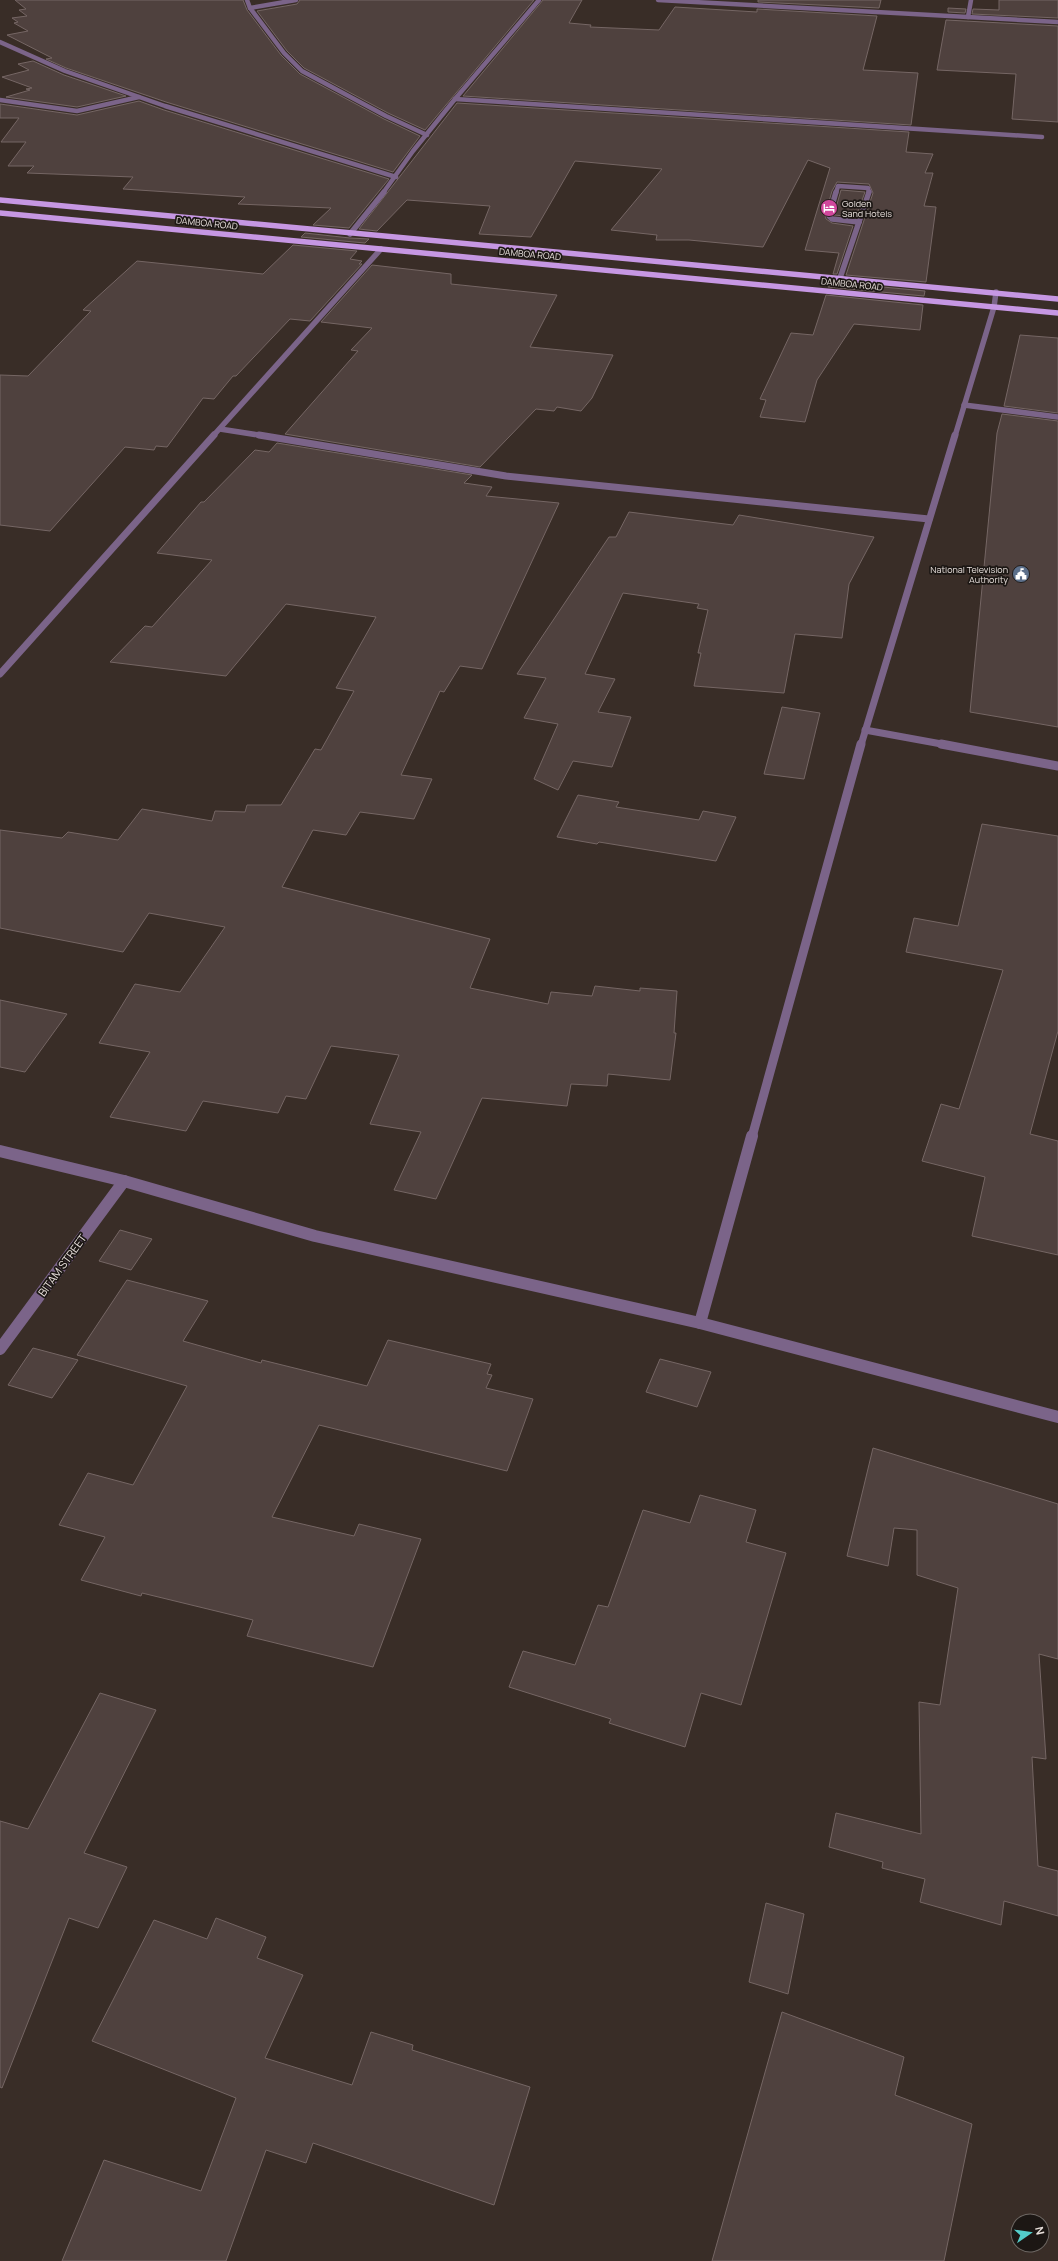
<svg xmlns="http://www.w3.org/2000/svg" width="1058" height="2261" viewBox="0 0 1058 2261" font-family="Manrope,sans-serif">
	<style>
		.building { fill: #4f413e; stroke: #756664 }
		.lines { fill: none; stroke-linecap: round; stroke-linejoin: round }
		.service-far1 { stroke: #7b6489; stroke-width: 4.5 }
		.service { stroke: #7b6489; stroke-width: 5.5 }
		.minor-far4 { stroke: #7b6489; stroke-width: 4.5 }
		.minor-far3 { stroke: #7b6489; stroke-width: 5.5 }
		.minor-far2 { stroke: #7b6489; stroke-width: 7 }
		.minor-far1 { stroke: #7b6489; stroke-width: 9 }
		.minor { stroke: #7b6489; stroke-width: 12 }
		.primary { stroke: #c697e3; stroke-width: 5.5 }
		.labels { text-anchor: middle; dominant-baseline: central; stroke-width: 3.5; stroke-linejoin: round; paint-order: stroke }
		.far-poi-label { font-size: 9px; fill: #e9e1dd; stroke: #1c1714; text-anchor: start }
		.far-street-label { font-size: 9px; fill: #e9e1dd; stroke: #1c1714 }
		.street-label { font-size: 11px; fill: #e9e1dd; stroke: #1c1714 }
	</style>
	<rect width="100%" height="100%" fill="#392d27"/>
	<g class="building">
		<polygon points="15,0 243,0 247,10 281,55 300,74 384,119 420,136 393,172 166,102 66,68 46,59 52,58 7,35 28,31 14,23 18,22 12,18 27,16 19,10 26,9"/>
		<polygon points="300,0 534,0 425,130 388,113 304,68 287,51 257,11 297,4"/>
		<polygon points="543,0 582,0 569,23 591,25 590,27 659,30 675,7 757,12 757,9 877,16 863,70 918,73 911,125 463,96"/>
		<polygon points="758,0 881,0 879,8 758,2"/>
		<polygon points="999,0 1058,0 1058,18 972,14 973,9 999,10"/>
		<polygon points="948,8 966,9 965,13 948,12"/>
		<polygon points="946,20 1058,26 1058,122 1012,119 1016,74 937,70"/>
		<polygon points="33,61 64,75 126,96 77,107 6,97 30,90 26,89 32,88 2,77 29,70 18,64"/>
		<polygon points="139,101 164,110 389,179 349,228 313,225 331,208 238,204 245,197 123,189 133,177 27,173 34,166 8,166 26,142 1,142 19,118 0,118 0,104 77,115"/>
		<polygon points="457,103 909,132 906,152 933,154 925,173 933,173 924,206 936,207 926,282 846,275 873,193 869,184 837,182 832,191 825,215 826,219 832,223 853,226 837,274 833,274 839,253 805,250 830,168 808,160 763,247 689,240 656,240 657,235 611,230 662,169 575,161 531,237 479,234 490,206 407,200 377,231 359,229"/>
		<polygon points="841,190 865,192 856,217 834,215"/>
		<polygon points="305,233 350,238 369,239 365,243 301,237"/>
		<polygon points="293,245 357,251 350,259 362,261 359,264 362,264 310,321 290,319 236,376 233,376 214,399 203,398 167,447 156,446 154,450 125,447 50,531 0,525 0,375 28,376 91,311 83,310 137,261 263,274"/>
		<polygon points="372,265 451,274 451,284 557,295 530,347 613,355 592,398 581,411 557,407 554,411 536,409 480,467 285,434 358,351 351,350 372,328 321,322"/>
		<polygon points="830,282 925,291 924,296 828,287"/>
		<polygon points="826,295 923,305 920,330 854,324 817,380 805,422 760,417 766,400 760,399 791,333 813,335"/>
		<polygon points="1020,335 1058,338 1058,413 1004,406"/>
		<polygon points="1002,414 1058,421 1058,727 970,712 997,433"/>
		<polygon points="277,443 472,475 464,483 492,487 486,496 559,503 482,669 460,666 444,692 440,691 401,775 432,779 414,819 360,812 346,835 313,830 282,887 490,939 470,988 548,1004 551,992 592,996 595,986 640,991 640,988 677,991 674,1033 676,1033 670,1080 608,1074 607,1086 571,1084 567,1106 482,1098 436,1199 394,1190 421,1132 370,1124 399,1055 331,1046 306,1099 286,1096 278,1113 203,1101 186,1131 110,1117 150,1052 99,1043 135,984 180,992 225,927 149,913 123,952 0,928 0,830 62,838 68,832 118,840 142,809 212,821 215,811 245,812 247,805 281,805 315,749 321,750 354,691 336,688 376,617 286,604 226,676 110,662 145,626 152,627 212,560 157,553 201,502 204,502 255,450 269,452"/>
		<polygon points="629,512 733,525 739,515 874,537 849,584 842,638 795,634 784,693 694,686 701,653 698,653 708,610 697,608 699,604 623,593 585,674 615,679 598,712 631,717 612,767 573,761 558,790 534,779 558,724 524,718 546,678 517,674 609,537 616,537"/>
		<polygon points="782,707 820,713 804,779 764,774"/>
		<polygon points="578,795 619,802 616,807 699,820 703,811 736,817 716,861 599,842 597,844 557,837"/>
		<polygon points="982,824 1058,836 1058,1031 1030,1134 1058,1141 1058,1255 972,1236 985,1177 922,1161 941,1104 959,1109 1003,970 906,952 914,918 958,926"/>
		<polygon points="0,1000 67,1014 25,1072 0,1067"/>
		<polygon points="120,1230 152,1239 131,1270 99,1261"/>
		<polygon points="127,1280 208,1301 183,1341 261,1363 262,1360 367,1386 388,1340 491,1364 487,1374 492,1375 486,1388 533,1399 507,1471 319,1425 272,1517 354,1536 359,1524 421,1539 373,1667 247,1636 253,1620 142,1593 141,1596 81,1580 105,1537 59,1525 88,1473 133,1485 187,1386 77,1355"/>
		<polygon points="33,1348 78,1360 52,1398 8,1385"/>
		<polygon points="660,1359 711,1372 697,1407 646,1392"/>
		<polygon points="873,1448 1058,1504 1058,1659 1039,1654 1046,1759 1032,1757 1038,1866 1058,1871 1058,1916 1004,1901 1001,1925 920,1902 925,1879 882,1868 883,1862 829,1847 836,1813 921,1834 919,1702 940,1705 958,1588 917,1575 917,1530 894,1528 888,1566 847,1556"/>
		<polygon points="700,1495 756,1510 746,1542 786,1553 741,1705 701,1693 685,1747 609,1723 611,1719 509,1687 523,1651 575,1665 598,1605 608,1607 643,1510 690,1523"/>
		<polygon points="100,1693 156,1710 84,1853 127,1867 98,1928 69,1918 2,2088 0,2087 0,1821 28,1829"/>
		<polygon points="766,1903 804,1914 788,1994 749,1982"/>
		<polygon points="216,1918 266,1937 257,1958 303,1975 265,2058 352,2085 371,2032 413,2045 412,2050 530,2087 494,2205 313,2143 306,2163 266,2150 226,2261 62,2261 104,2160 201,2191 236,2098 92,2041 154,1920 207,1939"/>
		<polygon points="782,2012 904,2057 895,2095 972,2124 944,2261 712,2261"/>
	</g>
	<g class="lines">
		<polyline class="service-far1" points="836,193 838,186 868,188 869,193"/>
		<g class="service">
			<polyline points="836,192 829,216 832,219 859,222"/>
			<polyline points="859,222 869,192"/>
			<polyline points="840,278 859,222"/>
			<polyline points="964,405 1058,417"/>
		</g>
		<g class="minor-far4">
			<polyline points="247,0 250,8 284,53 302,71 386,116 427,135"/>
			<polyline points="658,0 1058,22"/>
			<polyline points="250,8 296,0"/>
			<polyline points="968,17 971,0"/>
			<polyline points="0,42 65,71 165,106 396,177"/>
			<polyline points="455,99 1042,137"/>
			<polyline points="0,100 77,111 139,97"/>
			<polyline points="383,193 413,151 455,99 539,0"/>
		</g>
		<g class="minor-far3">
			<polyline points="350,234 384,192"/>
			<polyline points="220,429 265,436"/>
			<polyline points="213,436 381,249"/>
			<polyline points="955,436 994,307 996,292"/>
		</g>
		<g class="minor-far2">
			<polyline points="259,435 506,476 929,519"/>
			<polyline points="0,674 214,435"/>
			<polyline points="865,730 947,745"/>
			<polyline points="861,745 955,435"/>
		</g>
		<g class="minor-far1">
			<polyline points="941,744 1058,766"/>
			<polyline points="752,1137 861,744"/>
		</g>
		<g class="minor">
			<polyline points="0,1151 124,1181 315,1236 700,1323 1058,1417"/>
			<polyline points="700,1323 752,1136"/>
			<polyline points="0,1349 124,1181"/>
		</g>
		<g class="primary">
			<polyline points="0,200 1058,299"/>
			<polyline points="0,213 1058,313"/>
		</g>
	</g>
	<defs>
		<g id="hotel-disc" transform="scale(0.9)"><circle r="9.5" fill="#d1479c" stroke="#1c1714"/><path d="M-6-4.5h1.5V1H6V5H4.5V3h-9V5H-6ZM-4 0a1.8 1.8 0 1 1 3.6 0ZM.5 0V-2.5h3Q6-2.5 6 0Z" fill="#fff"/></g>
		<g id="civic-disc" transform="scale(0.9)"><circle r="9.5" fill="#5c6f8a" stroke="#1c1714"/><path d="M-.6-6.5H3V-4.5H.6V-3L4-1V1h2V6H-6V1h2V-1L-.6-3ZM-1.2 2.5V6h2.4V2.5Z" fill="#fff"/></g>
	</defs>
	<g fill-rule="evenodd">
		<use href="#hotel-disc" x="829" y="208"/>
		<use href="#civic-disc" x="1021" y="574"/>
	</g>
	<g class="labels">
		<g class="far-poi-label">
			<text x="842" y="203">Golden<tspan x="842" dy="10">Sand Hotels</tspan></text>
			<text x="1008" y="569" text-anchor="end">National Television<tspan x="1008" dy="10">Authority</tspan></text>
		</g>
		<g class="far-street-label">
			<text transform="translate(207 223) rotate(6)">DAMBOA ROAD</text>
			<text transform="translate(530 254) rotate(5)">DAMBOA ROAD</text>
			<text transform="translate(852 284) rotate(6)">DAMBOA ROAD</text>
		</g>
		<g class="street-label">
			<text transform="translate(62 1265) rotate(-54)">BITAM STREET</text>
		</g>
	</g>
	<g transform="translate(1030 2233) rotate(77)"><circle r="19" fill="#1c1714" stroke="#6e6864"/>
	<path d="M0-3L7 15L0 10L-7 15Z" fill="#53cdca"/>
	<text y="-6" font-size="11" font-weight="bold" text-anchor="middle" fill="#e9e1dd">N</text>
	</g>
</svg>
